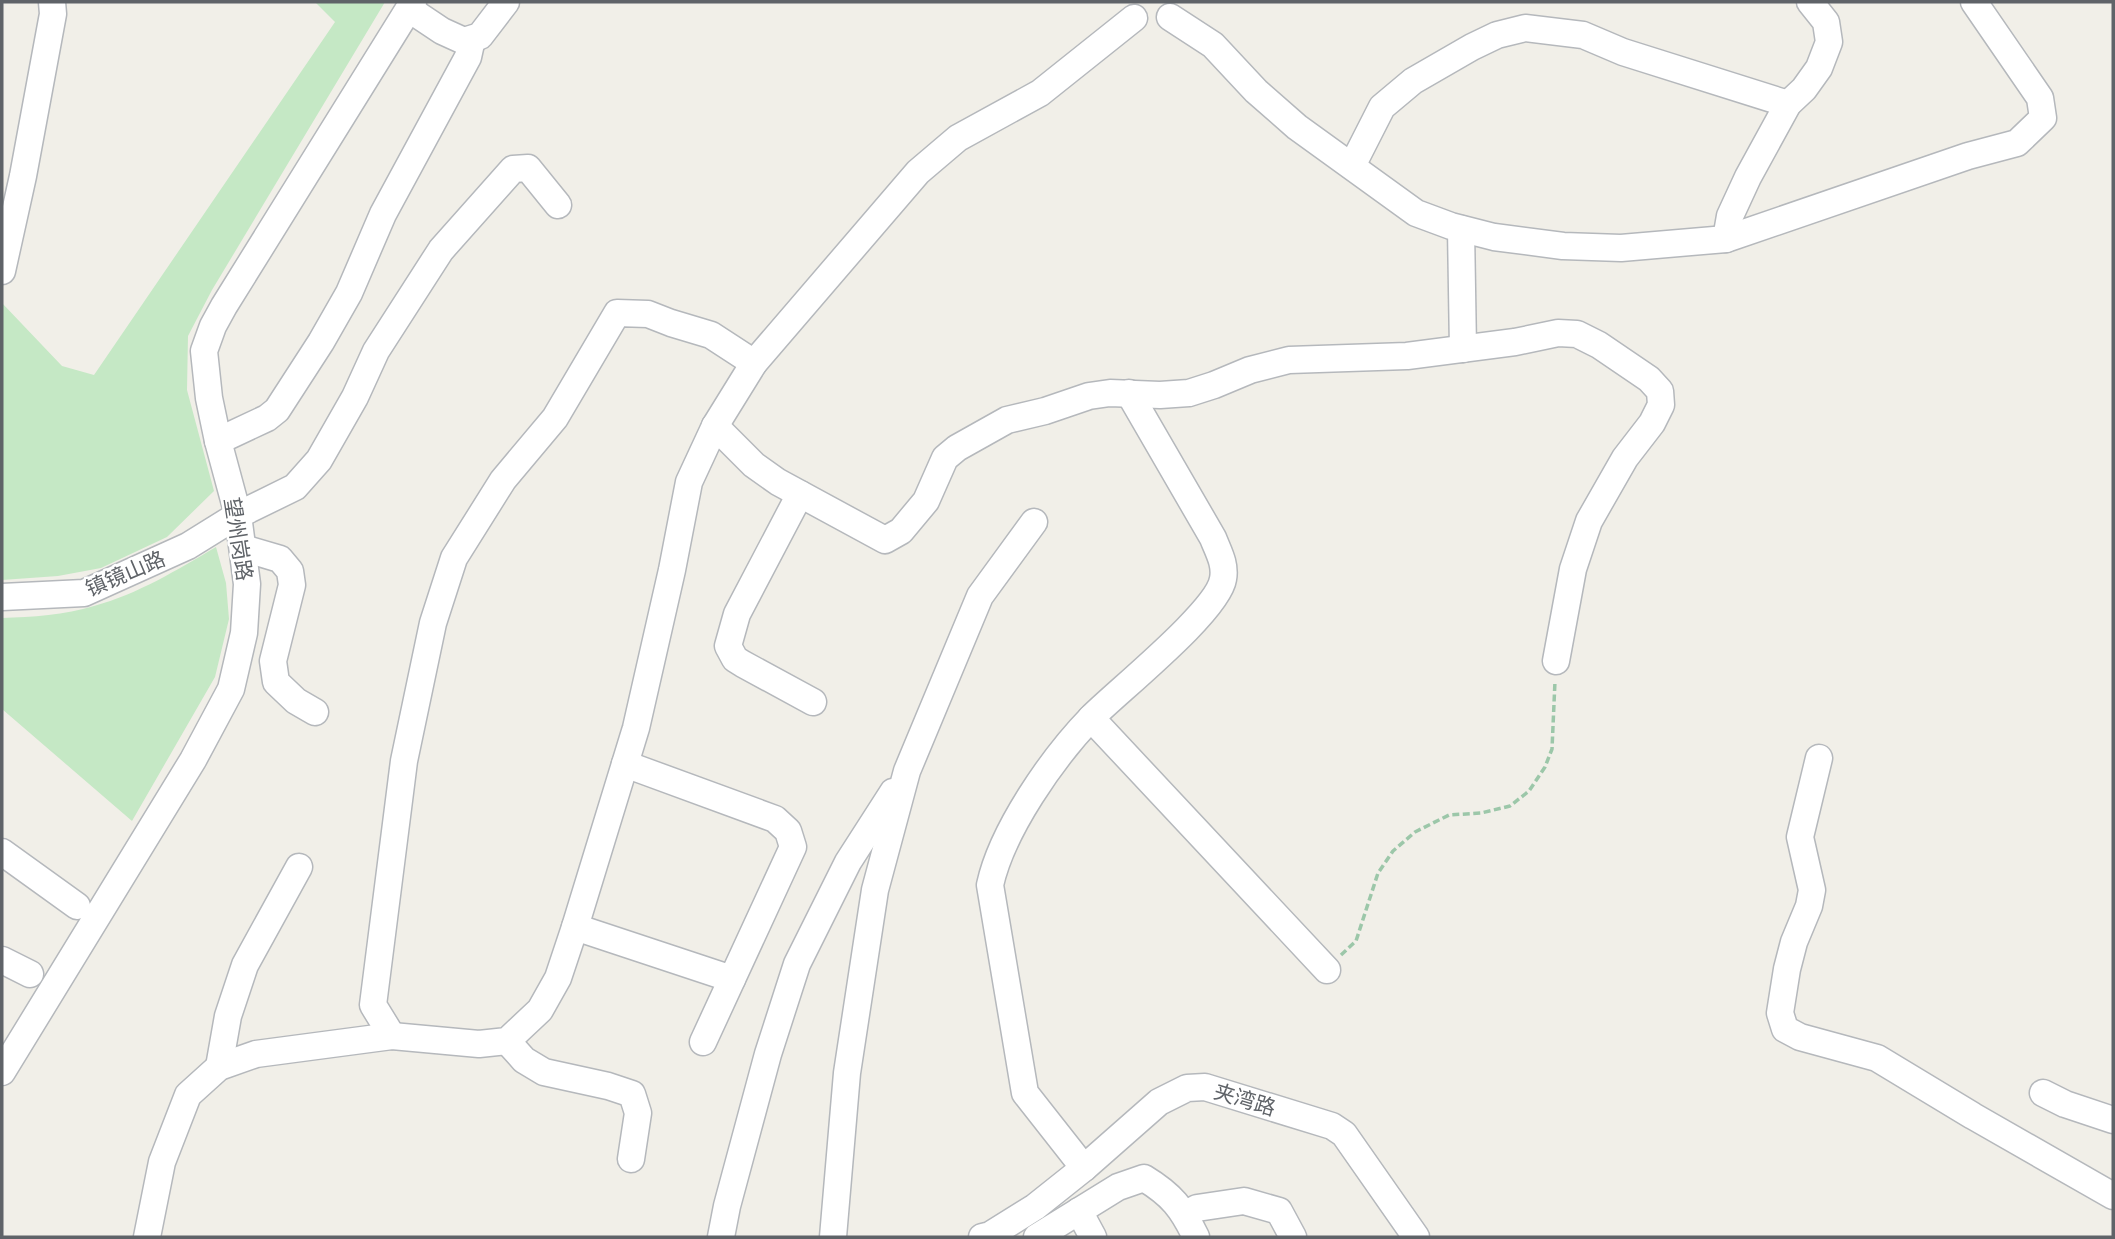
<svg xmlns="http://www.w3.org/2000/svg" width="2115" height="1239" viewBox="0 0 2115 1239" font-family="Manrope,'Noto Sans SC',sans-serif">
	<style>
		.green { fill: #c5e8c5 }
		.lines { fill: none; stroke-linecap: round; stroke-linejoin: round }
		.minor-casing { stroke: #b5b8bc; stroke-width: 29 }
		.path { stroke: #9cc7a9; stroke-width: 3.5; stroke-dasharray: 7 3.5; stroke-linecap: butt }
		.minor { stroke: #fff; stroke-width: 26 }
		.labels { text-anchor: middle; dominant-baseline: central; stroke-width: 5; stroke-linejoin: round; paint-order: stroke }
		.street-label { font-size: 21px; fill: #5f6368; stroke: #fff }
	</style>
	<rect width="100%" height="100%" fill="#f1efe8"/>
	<g class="green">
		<polygon points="315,2 385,2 212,290 188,336 187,390 214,491 167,537 101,568 58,576 2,580 2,303 62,366 94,375 335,22"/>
		<path d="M216,547L226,583L229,619L215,677L132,821L2,709V618C32,617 65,615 94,606C138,594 177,570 216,547Z"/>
	</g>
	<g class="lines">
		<g class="minor-casing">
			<g id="minor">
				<polyline points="409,9 442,31 464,41 480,36 506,2"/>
				<polyline points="1170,17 1213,45 1256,91 1297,127 1416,213 1451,226 1494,237 1563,246 1621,248 1726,239 1968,156 2017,143 2043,118 2040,98 1974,2"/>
				<polyline points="1352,166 1382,107 1413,81 1472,47 1497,35 1525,28 1583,35 1623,52 1788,104"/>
				<polyline points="1461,229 1463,349"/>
				<polyline points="1726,239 1730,216 1748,177 1788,104 1804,89 1819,68 1829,42 1826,22 1810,2"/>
				<polyline points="2,271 23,176 53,14 52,2"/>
				<polyline points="715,426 754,465 778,482 885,540 901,531 926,501 945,458 957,448 1007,420 1045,411 1089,396 1110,393 1160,395 1189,393 1214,385 1250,370 1289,360 1407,356 1515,342 1558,333 1577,334 1599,345 1649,379 1660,391 1661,405 1652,423 1625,458 1589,521 1573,569 1556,661"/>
				<polyline points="218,441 267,418 277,410 321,342 349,293 383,214 468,57 472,39"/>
				<polyline points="800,494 737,614 728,646 735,659 743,664 813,702"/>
				<polyline points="243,548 280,559 290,571 292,585 273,661 276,682 296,701 315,712"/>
				<polyline points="2,597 84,593 188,546 238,515 295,487 319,460 355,397 376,351 441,250 513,169 528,168 558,205"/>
				<polyline points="1091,718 1327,970"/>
				<polyline points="1819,758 1800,837 1812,890 1809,906 1794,942 1787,969 1780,1013 1785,1029 1800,1037 1877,1058 1973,1116 2113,1196"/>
				<polyline points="625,764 775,819 788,831 793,847 703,1042"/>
				<polyline points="2,852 77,906"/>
				<polyline points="575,927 732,979"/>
				<polyline points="2,960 30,974"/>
				<polyline points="392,1036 373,1005 404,761 433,623 454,558 503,480 555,418 617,313 648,314 671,323 711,335 754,363"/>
				<polyline points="507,1041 524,1060 544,1072 608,1086 632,1094 638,1113 631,1159"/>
				<polyline points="219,1067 228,1016 245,965 299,867"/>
				<polyline points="2,1072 193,760 231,689 244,633 247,584 238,515 218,441 209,398 204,351 213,326 224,306 413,2"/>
				<polyline points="2043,1093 2065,1104 2113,1120"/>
				<path d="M1084,1168L1025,1093L990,885C1002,830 1053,757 1092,717C1119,690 1218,611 1223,579C1226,564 1218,551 1213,538L1129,393"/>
				<polyline points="1079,1211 1093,1237"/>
				<polyline points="1185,1215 1197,1208 1244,1201 1279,1211 1293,1237"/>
				<polyline points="147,1237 162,1162 188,1095 219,1067 256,1054 392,1036 479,1044 507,1041 540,1010 558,978 575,927 636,728 672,570 689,482 715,426 754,363 918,172 958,138 1040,93 1134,18"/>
				<polyline points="721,1237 727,1206 768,1054 797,964 848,862 893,792"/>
				<polyline points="833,1237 847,1073 875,890 907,771 980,596 1034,522"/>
				<polyline points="982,1237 990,1235 1035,1207 1084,1168 1159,1102 1187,1088 1205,1087 1332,1126 1344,1134 1416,1237"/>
				<path d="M1037,1237L1118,1187L1144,1178C1172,1195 1182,1208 1196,1237"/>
			</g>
		</g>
		<polyline class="path" points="1341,955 1356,941 1378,873 1393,851 1415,832 1449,815 1481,813 1510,806 1529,791 1545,767 1552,749 1555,681"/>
		<use href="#minor" class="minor"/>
	</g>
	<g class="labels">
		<g class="street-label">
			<text transform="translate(239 539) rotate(81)">望州岗路</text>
			<text transform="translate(125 573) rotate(-23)">镇镜山路</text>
			<text transform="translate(1245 1099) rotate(17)">夹湾路</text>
		</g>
	</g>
	<rect width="2115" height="1239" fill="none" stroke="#5f6368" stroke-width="7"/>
</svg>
